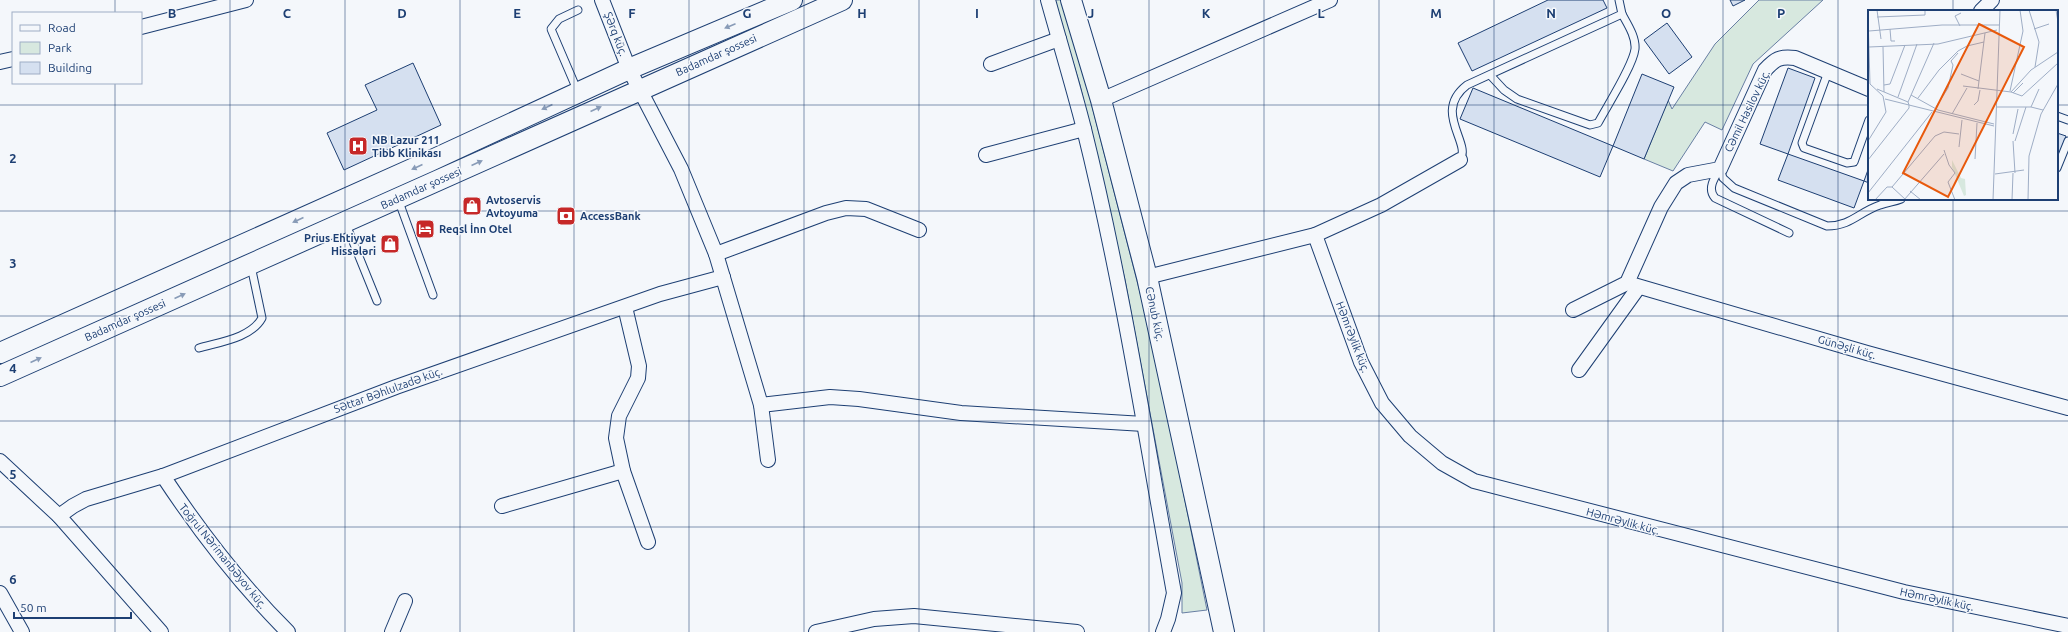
<svg xmlns="http://www.w3.org/2000/svg" width="2068" height="632" viewBox="0 0 2068 632" font-family="Ubuntu,sans-serif">
	<style>
		.green { fill: #d7e8df; stroke: #687fa3 }
		.building { fill: #d5e0f0; stroke: #1d3f73 }
		.lines { fill: none; stroke-linecap: round; stroke-linejoin: round }
		.lane-casing { stroke: #1d3f73; stroke-width: 9 }
		.street-casing { stroke: #1d3f73; stroke-width: 16 }
		.secondary-casing { stroke: #1d3f73; stroke-width: 22 }
		.lane { stroke: #f4f7fb; stroke-width: 7 }
		.street { stroke: #f4f7fb; stroke-width: 14 }
		.secondary { stroke: #f4f7fb; stroke-width: 20 }
		.oneway { fill: #889bb7 }
		.grid { fill: none; stroke: #1d3f73; stroke-width: 1; stroke-opacity: 0.55 }
		.labels { text-anchor: middle; dominant-baseline: central; stroke-width: 3; stroke-linejoin: round; paint-order: stroke }
		.street-label { font-size: 11px; fill: #1d3f73; stroke: #f4f7fb }
		.poi-label { font-size: 11px; font-weight: bold; fill: #1d3f73; stroke: #f4f7fb; text-anchor: start }
		.inset-road { fill: none; stroke: #9eadc5; stroke-width: 1 }
		.view { fill: #e8590c; fill-opacity: 0.15; stroke: #e8590c; stroke-width: 2 }
		.inset-edge { fill: none; stroke: #1d3f73; stroke-width: 2 }
		.grid-label { font-size: 13px; text-anchor: middle; font-weight: bold; fill: #1d3f73; stroke: #f4f7fb; stroke-width: 3; stroke-linejoin: round; paint-order: stroke }
	</style>
	<rect width="100%" height="100%" fill="#f4f7fb"/>
	<g class="green">
		<polygon points="1054,0 1062,0 1084,75 1154,347 1207,610 1182,613 1182,583 1125,280 1080,85"/>
		<polygon points="1759,0 1823,0 1753,64 1722,130 1705,122 1673,171 1644,159 1668,100 1672,109 1715,44"/>
	</g>
	<g class="building">
		<polygon points="1548,0 1603,0 1607,8 1472,71 1458,43"/>
		<polygon points="1730,0 1745,0 1733,6"/>
		<polygon points="1667,23 1692,57 1669,74 1644,40"/>
		<polygon points="413,63 441,125 344,170 327,133 377,110 365,85"/>
		<polygon points="1788,68 1815,78 1788,154 1760,144"/>
		<polygon points="1642,74 1674,87 1644,159 1613,146"/>
		<polygon points="1473,88 1613,146 1600,177 1460,119"/>
		<polygon points="2057,133 2066,136 2057,160"/>
		<polygon points="1788,154 1864,181 1854,208 1778,180"/>
		<polygon points="1869,167 1869,183 1864,181"/>
	</g>
	<g class="lines">
		<g class="lane-casing">
			<g id="lane">
				<polyline points="1828,72 1802,143 1804,148 1847,163 1854,162 1869,120"/>
				<path d="M1491,76L1504,90L1517,99L1590,125L1598,123C1607,106 1633,66 1635,49C1636,37 1628,25 1622,14"/>
				<polyline points="578,92 551,29 559,19 578,10"/>
				<polyline points="2057,116 2068,120"/>
				<path d="M1460,160C1472,143 1432,112 1467,85L1622,14L1619,0"/>
				<polyline points="2057,168 2068,141"/>
				<path d="M1720,169L1723,178L1734,188L1827,226C1851,226 1859,212 1880,205C1887,202 1894,202 1901,199"/>
				<path d="M1720,169C1714,178 1707,189 1715,198L1789,233"/>
				<polyline points="398,199 433,295"/>
				<polyline points="345,222 377,301"/>
				<path d="M199,348C220,342 251,338 262,318L251,266"/>
			</g>
		</g>
		<g class="street-casing">
			<g id="street">
				<polyline points="602,0 629,69 681,169 716,254 761,405 768,460"/>
				<path d="M1048,0C1060,43 1073,86 1084,129C1122,282 1146,438 1174,593L1168,619L1163,632"/>
				<polyline points="1981,11 1992,0"/>
				<polyline points="141,27 246,0"/>
				<polyline points="0,62 13,59"/>
				<polyline points="991,64 1059,39"/>
				<polyline points="1101,100 1330,0"/>
				<polyline points="986,155 1084,129"/>
				<polyline points="1315,235 1361,362 1382,403 1410,436 1442,463 1474,481 1904,592 2068,626"/>
				<polyline points="716,254 826,213 846,208 866,209 919,230"/>
				<polyline points="1147,277 1315,235 1381,205 1460,160"/>
				<polyline points="1627,283 1867,353 2068,408"/>
				<polyline points="625,307 639,366 638,378 619,416 616,438 623,471 648,542"/>
				<path d="M1573,310L1627,283L1661,207L1676,183L1688,175L1720,169L1765,70C1775,59 1780,56 1795,58L1869,89"/>
				<polyline points="1579,370 1638,288"/>
				<polyline points="761,405 830,397 859,399 961,413 1144,424"/>
				<polyline points="0,461 59,516 161,632"/>
				<path d="M163,476C200,532 241,585 288,632"/>
				<polyline points="502,506 623,471"/>
				<polyline points="59,516 73,506 86,499 163,476 396,387 660,294 723,277"/>
				<polyline points="0,593 22,632"/>
				<polyline points="392,632 405,601"/>
				<polyline points="816,632 874,619 914,616 1077,632"/>
			</g>
		</g>
		<g class="secondary-casing">
			<g id="secondary">
				<polyline points="1071,0 1101,100 1147,277 1224,632"/>
				<polyline points="0,353 430,161 629,69 792,0"/>
				<polyline points="0,376 842,0"/>
			</g>
		</g>
		<use href="#lane" class="lane"/>
		<use href="#street" class="street"/>
		<use href="#secondary" class="secondary"/>
	</g>
	<defs><path id="oneway-solid" d="M-6-.8H1V-3.2L6.5 0L1 3.2V.8H-6Z"/></defs>
	<g class="oneway">
		<use href="#oneway-solid" transform="translate(730 26) rotate(157)"/>
		<use href="#oneway-solid" transform="translate(547 107) rotate(155)"/>
		<use href="#oneway-solid" transform="translate(596 109) rotate(-24)"/>
		<use href="#oneway-solid" transform="translate(477 163) rotate(-24)"/>
		<use href="#oneway-solid" transform="translate(417 167) rotate(156)"/>
		<use href="#oneway-solid" transform="translate(298 220) rotate(156)"/>
		<use href="#oneway-solid" transform="translate(180 296) rotate(-24)"/>
		<use href="#oneway-solid" transform="translate(36 360) rotate(-24)"/>
	</g>
	<path class="grid" d="M115,0V13M230,0V632M345,0V632M460,0V632M574,0V632M689,0V632M804,0V632M919,0V632M1034,0V632M1149,0V632M1264,0V632M1379,0V632M1494,0V632M1608,0V632M1723,0V632M1838,0V632M1953,0V11M115,83V632M0,105H1869M2057,105H2068M1953,199V632M0,211H2068M0,316H2068M0,421H2068M0,527H2068"/>
	<defs>
		<g id="hospital-square" transform="scale(1)"><rect x="-9" y="-9" width="18" height="18" rx="4" fill="#c62828" stroke="#f4f7fb"/><path d="M-5-5h3v3.5h4V-5h3V5h-3V1.5h-4V5h-3Z" fill="#fff"/></g>
		<g id="shop-square" transform="scale(1)"><rect x="-9" y="-9" width="18" height="18" rx="4" fill="#c62828" stroke="#f4f7fb"/><path d="M-5-2.5h2.3a2.7 3.5 0 0 1 5.4 0H5L5.5 6h-11ZM-1.5-2.5h3a1.5 2.3 0 0 0-3 0Z" fill="#fff"/></g>
		<g id="bank-square" transform="scale(1)"><rect x="-9" y="-9" width="18" height="18" rx="4" fill="#c62828" stroke="#f4f7fb"/><path d="M-6-4H6V4H-6ZM0-2.3a2.3 2.3 0 1 0 0 4.6a2.3 2.3 0 1 0 0-4.6Z" fill="#fff"/></g>
		<g id="hotel-square" transform="scale(1)"><rect x="-9" y="-9" width="18" height="18" rx="4" fill="#c62828" stroke="#f4f7fb"/><path d="M-6-4.5h1.5V1H6V5H4.5V3h-9V5H-6ZM-4 0a1.8 1.8 0 1 1 3.6 0ZM.5 0V-2.5h3Q6-2.5 6 0Z" fill="#fff"/></g>
	</defs>
	<g fill-rule="evenodd">
		<use href="#hospital-square" x="358" y="146"/>
		<use href="#shop-square" x="472" y="206"/>
		<use href="#bank-square" x="566" y="216"/>
		<use href="#hotel-square" x="425" y="229"/>
		<use href="#shop-square" x="390" y="244"/>
	</g>
	<g class="labels">
		<g class="street-label">
			<text transform="translate(616 34) rotate(69)">Şərq küç.</text>
			<text transform="translate(716 55) rotate(-24)">Badamdar şossesi</text>
			<text transform="translate(1747 111) rotate(-64)">Cəmil Hasilov küç.</text>
			<text transform="translate(421 188) rotate(-24)">Badamdar şossesi</text>
			<text transform="translate(1155 314) rotate(78)">Cənub küç.</text>
			<text transform="translate(125 320) rotate(-24)">Badamdar şossesi</text>
			<text transform="translate(1353 337) rotate(69)">Həmrəylik küç.</text>
			<text transform="translate(1847 347) rotate(16)">Günəşli küç.</text>
			<text transform="translate(388 390) rotate(-20)">Səttar Bəhlulzadə küç.</text>
			<text transform="translate(1623 521) rotate(15)">Həmrəylik küç.</text>
			<text transform="translate(223 556) rotate(51)">Toğrul Nərimanbəyov küç.</text>
			<text transform="translate(1937 599) rotate(12)">Həmrəylik küç.</text>
		</g>
		<g class="poi-label">
			<text x="372" y="140">NB Lazur 211<tspan x="372" dy="13">Tibb Klinikası</tspan></text>
			<text x="486" y="200">Avtoservis<tspan x="486" dy="13">Avtoyuma</tspan></text>
			<text x="580" y="216">AccessBank</text>
			<text x="439" y="229">Reqsl İnn Otel</text>
			<text x="376" y="238" text-anchor="end">Prius Ehtiyyat<tspan x="376" dy="13">Hissәlәri</tspan></text>
		</g>
	</g>
	<g transform="translate(1868 10)">
		<rect width="190" height="190" fill="#f4f7fb"/>
		<path d="M84,150L93,168L97,169L98,185L96,186L84,157Z" fill="#d7e8df"/>
		<path class="inset-road" d="M9,0L13,29M161,0L171,32L167,57M188,0L190,12M0,5L2,74L15,86L18,102L0,131M9,7L57,5V0M92,16L87,6L93,3M22,19L23,31H27M166,19L181,14M1,21L74,15H131M1,37L70,34L129,20M15,37L16,82M93,64L111,71M16,75L22,74L37,35M95,76L143,82L163,60L190,42M9,79L40,92L41,95L126,116M110,79L117,23M142,81L155,21L152,0M143,82L154,86L190,53M145,83L155,73M43,85L70,100L126,114M30,87L49,34M50,88L71,60L90,41L99,36L116,32M40,92L66,33M106,95L110,91L112,80M68,97L80,78L85,55L83,51L90,43M129,97H163L175,100M163,97L171,79M84,104L99,78M145,124L150,99M145,131L147,163M147,131L158,97M91,137L94,110M76,140L81,155L87,163L80,172L87,190M107,149L109,113M0,150L41,98V95L17,89M127,164L156,160M24,177L67,126L76,122L91,124M24,177L38,190M42,181L53,190M0,183L64,102M7,190L19,177H24M36,190L76,144M125,190L132,0M144,190L145,163M160,190L161,146L173,104L190,74"/>
		<path class="view" d="M111,14L156,37L80,187L35,163Z"/>
		<rect width="190" height="190" class="inset-edge"/>
	</g>
	<g class="grid-label">
		<text x="172" y="18">B</text>
		<text x="287" y="18">C</text>
		<text x="402" y="18">D</text>
		<text x="517" y="18">E</text>
		<text x="632" y="18">F</text>
		<text x="747" y="18">G</text>
		<text x="862" y="18">H</text>
		<text x="977" y="18">I</text>
		<text x="1091" y="18">J</text>
		<text x="1206" y="18">K</text>
		<text x="1321" y="18">L</text>
		<text x="1436" y="18">M</text>
		<text x="1551" y="18">N</text>
		<text x="1666" y="18">O</text>
		<text x="1781" y="18">P</text>
		<text x="13" y="163">2</text>
		<text x="13" y="268">3</text>
		<text x="13" y="373">4</text>
		<text x="13" y="479">5</text>
		<text x="13" y="584">6</text>
	</g>
	<rect x="12" y="12" width="130" height="72" fill="#f4f7fb" stroke="#9eadc5"/>
	<rect x="20" y="25" width="20" height="6" fill="#f4f7fb" stroke="#9eadc5"/>
	<text x="48" y="32" font-size="12" fill="#1d3f73">Road</text>
	<rect x="20" y="42" width="20" height="12" fill="#d7e8df" stroke="#9eadc5"/>
	<text x="48" y="52" font-size="12" fill="#1d3f73">Park</text>
	<rect x="20" y="62" width="20" height="12" fill="#d5e0f0" stroke="#9eadc5"/>
	<text x="48" y="72" font-size="12" fill="#1d3f73">Building</text>
	<path d="M14 612v6h117v-6" fill="none" stroke="#1d3f73" stroke-width="2"/>
	<text x="20" y="612" font-size="12" fill="#1d3f73" stroke="#f4f7fb" stroke-width="3" paint-order="stroke">50 m</text>
</svg>
